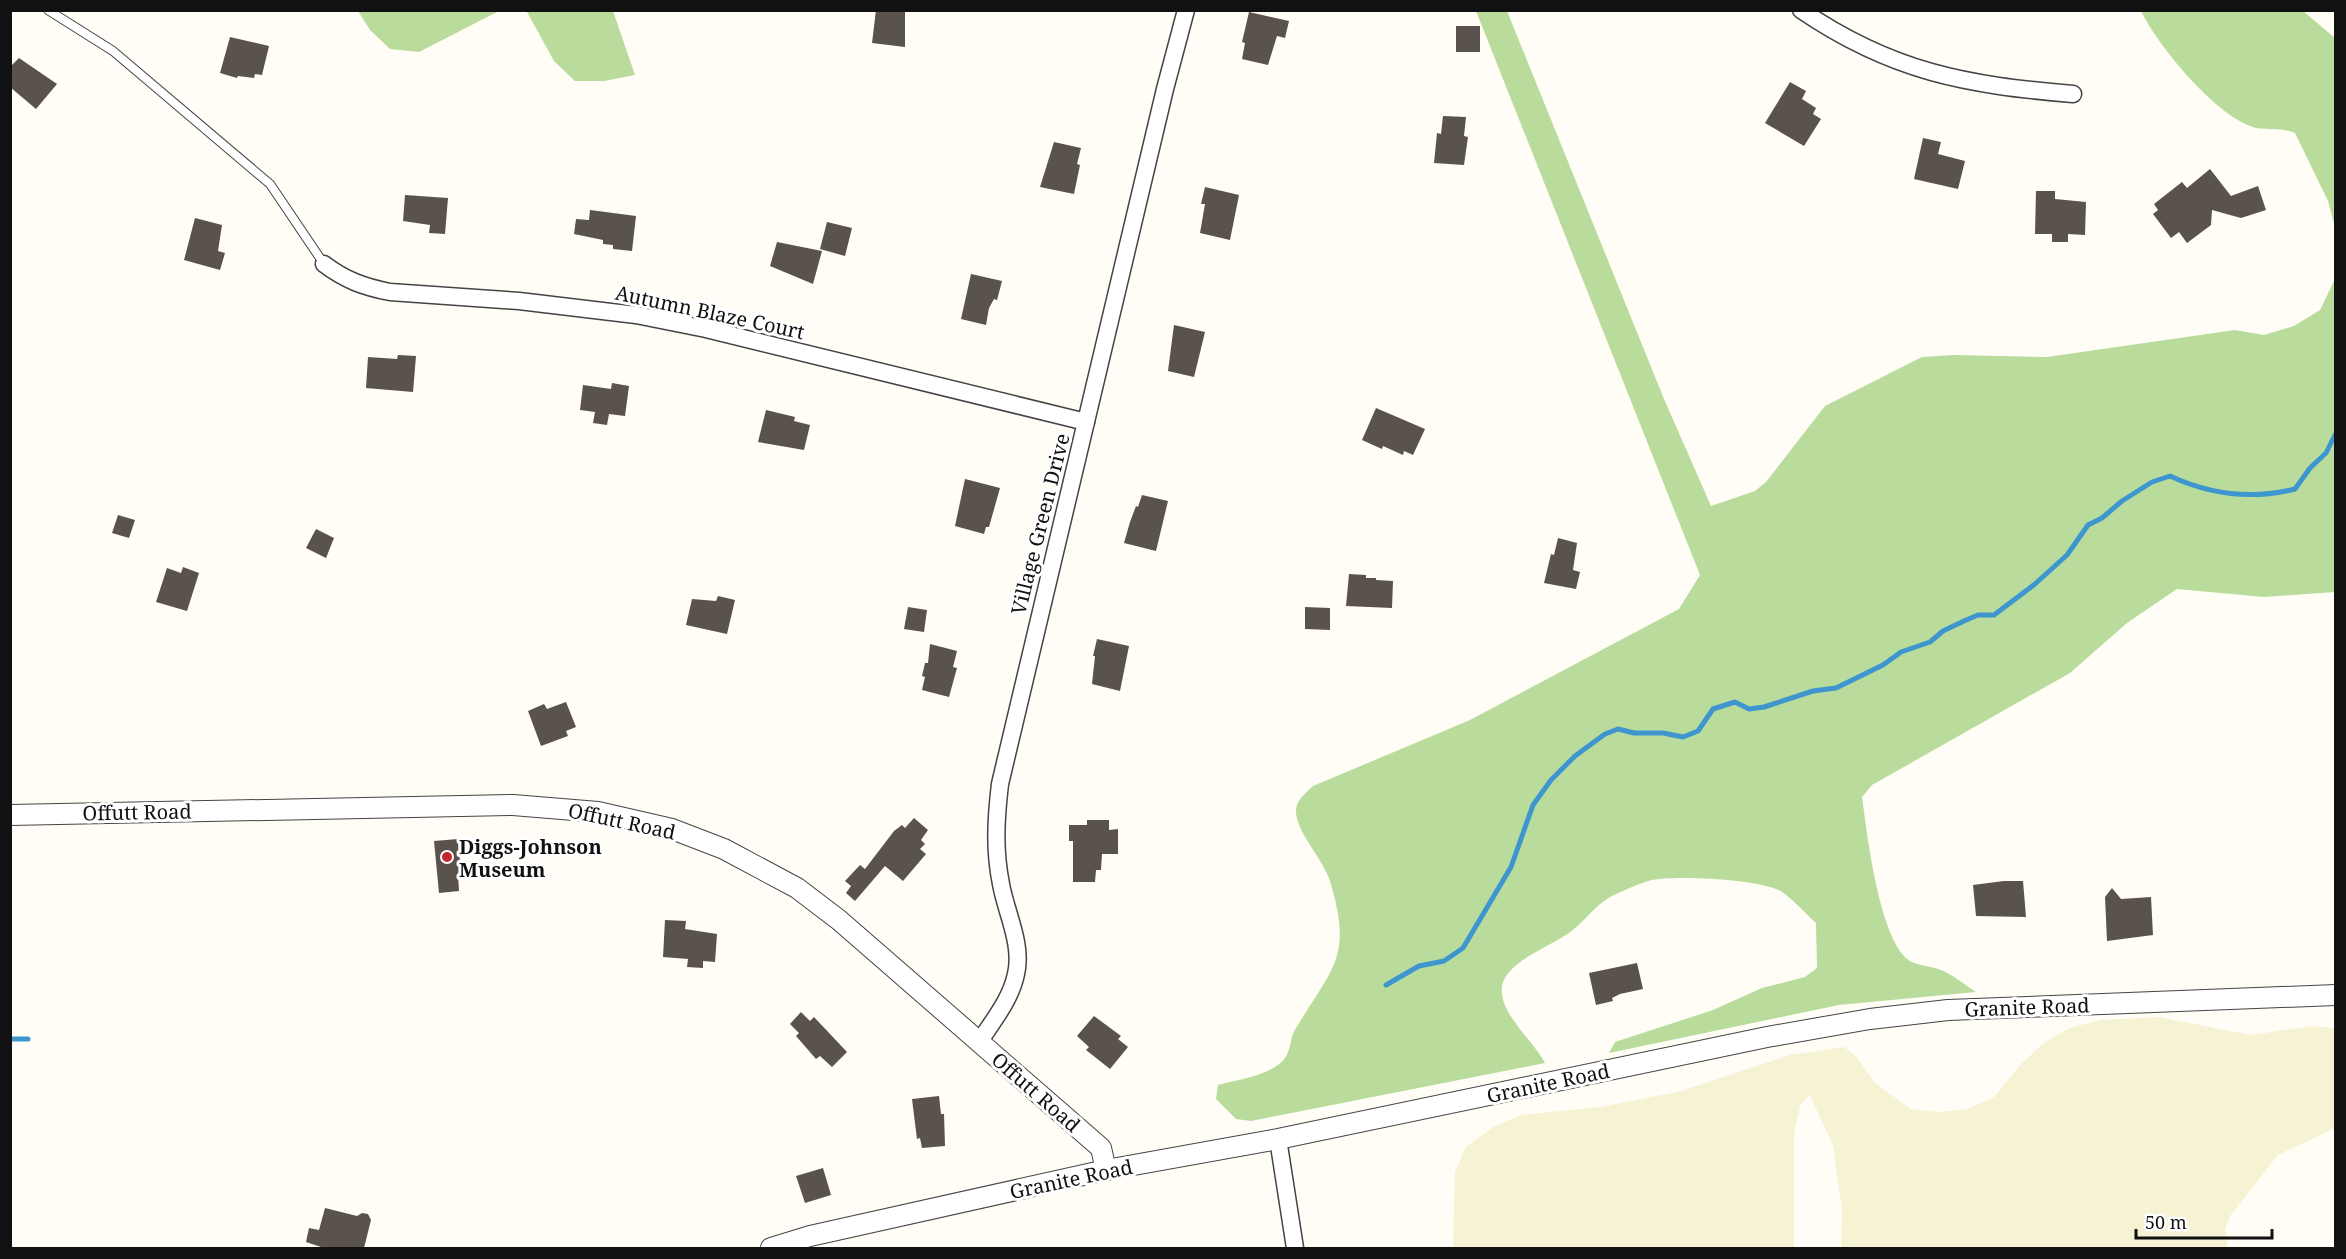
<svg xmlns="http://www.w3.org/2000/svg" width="2346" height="1259" viewBox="0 0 2346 1259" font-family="'Noto Serif',serif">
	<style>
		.farmland { fill: #f6f3d4 }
		.forest { fill: #b9dc9c }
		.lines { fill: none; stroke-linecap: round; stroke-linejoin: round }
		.stream { stroke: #3f96cf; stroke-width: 5 }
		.building { fill: #5a524d }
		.service-casing { stroke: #444; stroke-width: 10 }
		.minor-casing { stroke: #444; stroke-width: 19 }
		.tertiary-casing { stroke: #444; stroke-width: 22 }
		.service { stroke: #fff; stroke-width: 8 }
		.minor { stroke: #fff; stroke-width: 16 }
		.tertiary { stroke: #fff; stroke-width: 20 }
		.poi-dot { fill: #c4262e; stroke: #fff; stroke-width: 2 }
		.labels { text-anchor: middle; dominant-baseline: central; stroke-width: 6; stroke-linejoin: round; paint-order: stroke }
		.street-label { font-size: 20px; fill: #111; stroke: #fff }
		.poi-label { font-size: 20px; font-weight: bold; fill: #111; stroke: #fff; text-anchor: start }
	</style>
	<rect width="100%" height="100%" fill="#fffdf5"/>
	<polygon class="farmland" points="2159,1017 2251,1035 2311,1026 2335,1028 2335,1128 2278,1155 2230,1216 2225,1229 2228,1248 1841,1248 1842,1209 1833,1146 1810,1095 1800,1106 1794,1135 1794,1248 1453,1248 1455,1172 1466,1147 1493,1127 1521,1115 1600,1107 1678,1092 1790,1055 1844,1047 1856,1056 1875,1083 1911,1109 1939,1112 1968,1109 1994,1097 2023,1062 2044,1043 2069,1028 2101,1020"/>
	<g class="forest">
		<polygon points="358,11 613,11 635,75 604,81 575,81 554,61 527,12 497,12 419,52 390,49 370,30"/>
		<path d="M1476,11H1507L1664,399L1711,506L1755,491L1766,482L1825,406L1922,357L1954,355L2047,357L2235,330L2264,335L2294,326L2320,310L2335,279V592L2264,597L2177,589L2127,623L2070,673L1872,785L1862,797C1867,833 1879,941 1910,961C1919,966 1931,966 1941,970C1953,975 1965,985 1976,992L1839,1005L1609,1053L1615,1042L1713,1010L1762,988L1805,977L1817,968L1816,923C1805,913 1795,901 1782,892C1763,879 1676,875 1652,880C1640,883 1625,890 1614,895C1595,904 1585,922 1569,933C1551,946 1506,962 1502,986C1498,1013 1534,1041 1545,1063L1251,1121L1236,1119L1216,1099L1218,1085C1237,1080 1273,1075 1285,1058C1291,1050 1290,1037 1296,1028C1333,967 1353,957 1330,881C1323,859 1297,833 1296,812C1295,801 1306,793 1313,786L1470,720L1679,609L1700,575Z"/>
		<path d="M2141,11H2303L2335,38V227L2328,201L2295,133C2278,126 2264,132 2250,126C2213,112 2158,46 2141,11Z"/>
	</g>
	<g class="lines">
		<g class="stream">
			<path d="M1386,985L1419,966L1444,961L1463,948L1511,867L1533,805L1551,780L1575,756L1605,734L1618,729L1634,733H1663L1683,737L1698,731L1713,709L1735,702L1749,709L1764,707L1813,691L1836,688L1883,665L1901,652L1930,642L1943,631L1964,621L1978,615H1994L2035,584L2067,555L2088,525L2102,518L2122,501L2152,482L2170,476C2211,495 2251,500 2295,489L2310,468L2326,453L2336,433"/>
			<polyline points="10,1039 28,1039"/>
		</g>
	</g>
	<g class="building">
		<polygon points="876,10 905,10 905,47 872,43"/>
		<polygon points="1249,12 1289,21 1285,38 1277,36 1268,65 1242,59 1245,43 1242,42"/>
		<rect x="1456" y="26" width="24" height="26"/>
		<polygon points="230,37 269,46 262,75 255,74 254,78 238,76 237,78 220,73"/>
		<polygon points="19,58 57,84 36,109 10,87 10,67"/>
		<polygon points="1790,82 1806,91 1802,99 1816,108 1813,114 1821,119 1804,146 1765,123"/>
		<polygon points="1443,116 1466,117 1464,136 1468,137 1464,165 1434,163 1437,133 1441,134"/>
		<polygon points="1923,138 1941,142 1938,154 1965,161 1958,189 1914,179"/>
		<polygon points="1054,142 1081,148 1077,164 1080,165 1074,194 1040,187"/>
		<polygon points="2210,169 2231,196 2258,186 2266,210 2241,218 2212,210 2211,225 2187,243 2179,232 2171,238 2153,214 2158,210 2154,204 2182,182 2187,188"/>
		<polygon points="1205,187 1239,195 1230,240 1200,233 1205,204 1201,204"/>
		<polygon points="2036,191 2055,191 2055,199 2086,202 2085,235 2068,234 2068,242 2052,242 2052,234 2035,234"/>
		<polygon points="405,195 448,198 445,234 429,233 430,225 403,221"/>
		<polygon points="590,210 636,216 632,251 613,249 613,245 603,244 603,240 574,234 576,219 589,220"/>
		<polygon points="195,218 222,225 218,251 225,253 220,270 184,260"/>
		<polygon points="827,222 852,228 845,256 820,249"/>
		<polygon points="777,242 822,251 813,284 770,266"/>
		<polygon points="971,274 1002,281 997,300 994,299 989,308 986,325 961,319"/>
		<polygon points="1174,325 1205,332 1194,377 1168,371"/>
		<polygon points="398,355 416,356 413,392 366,388 368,357 397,359"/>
		<polygon points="612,383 629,386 625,416 609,414 607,425 593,423 595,412 580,410 583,385 611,389"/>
		<polygon points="1376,408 1425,429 1413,455 1404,451 1403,455 1383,446 1382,449 1362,440"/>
		<polygon points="766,410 795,417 794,421 810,425 804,450 758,442"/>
		<polygon points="965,479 1000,488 989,527 986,527 984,534 955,526"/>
		<polygon points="1142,495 1168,501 1156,551 1124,543 1130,522 1136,506 1138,507"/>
		<polygon points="118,515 135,520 129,538 112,533"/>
		<polygon points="316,529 334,538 326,558 306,548"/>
		<polygon points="1558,538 1577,543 1573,570 1580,572 1576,589 1544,583 1551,554 1554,555"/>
		<polygon points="183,567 199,573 187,611 156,602 167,568 181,573"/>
		<polygon points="1349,574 1366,575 1366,578 1376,578 1376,580 1393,581 1392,608 1346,606"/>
		<polygon points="718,596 735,600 727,634 686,625 692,599 716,601"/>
		<polygon points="908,607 927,610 924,632 904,629"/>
		<polygon points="1305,607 1330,608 1330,630 1305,629"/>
		<polygon points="1097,639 1129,646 1120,691 1092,684 1095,656 1093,656"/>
		<polygon points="930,644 957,651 953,667 957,668 949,697 922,690 925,677 922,676 925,663 928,663"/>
		<polygon points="566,702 576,727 566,731 568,736 541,746 528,711 544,704 547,709"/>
		<polygon points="914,818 928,830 921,840 925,844 920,849 926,854 903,881 885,866 855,901 846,893 851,886 845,881 860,865 865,869 894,831 902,825 905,828"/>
		<polygon points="1087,820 1109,820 1109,830 1118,829 1118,854 1102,854 1101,870 1096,870 1095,882 1073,882 1073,841 1069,841 1069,825 1087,825"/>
		<polygon points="458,839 461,874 458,874 459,891 439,893 434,841"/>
		<polygon points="2004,881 2023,881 2026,917 1976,916 1973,885"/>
		<polygon points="2112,888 2121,899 2151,897 2153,935 2107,941 2105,897"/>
		<polygon points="665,920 686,921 685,929 717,934 715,962 703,961 703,968 687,967 688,959 663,957"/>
		<polygon points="1637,963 1643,989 1620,994 1612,998 1613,1001 1596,1005 1589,973"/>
		<polygon points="801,1012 810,1021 814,1017 847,1052 832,1067 820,1056 816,1059 796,1036 799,1033 790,1024"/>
		<polygon points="1094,1016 1121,1036 1118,1039 1128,1047 1110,1069 1086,1050 1089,1047 1077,1036"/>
		<polygon points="939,1096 941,1114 944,1114 945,1146 922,1148 920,1138 917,1139 912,1099"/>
		<polygon points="823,1168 831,1195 805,1203 796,1176"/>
		<polygon points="325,1208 357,1216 362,1213 368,1214 371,1220 364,1248 324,1248 306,1242 309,1228 319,1230"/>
	</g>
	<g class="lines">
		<g class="service-casing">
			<polyline id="service" points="48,10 113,51 270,184 324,264"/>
		</g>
		<g class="minor-casing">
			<g id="minor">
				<path d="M1801,10C1892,72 1966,85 2073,94"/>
				<path d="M324,264C345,280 364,287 390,292L519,301L636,315L706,329L1086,422"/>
				<path d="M979,1042C993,1021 1011,999 1016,974C1023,944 1006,913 1001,884C994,850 996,818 1000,784L1165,89L1186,10"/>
				<polyline points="1278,1139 1295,1248"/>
			</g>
		</g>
		<g class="tertiary-casing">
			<g id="tertiary">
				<polyline points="10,815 513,805 598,812 672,829 724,849 797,888 839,920 1101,1148 1106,1170"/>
				<polyline points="771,1248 810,1236 1106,1170 1278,1139 1767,1037 1870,1019 1948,1010 2336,995"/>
			</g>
		</g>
		<use href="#service" class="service"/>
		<use href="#minor" class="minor"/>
		<use href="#tertiary" class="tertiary"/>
	</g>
	<circle class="poi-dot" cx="447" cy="857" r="6"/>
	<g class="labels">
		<g class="street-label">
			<text transform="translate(710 312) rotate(12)">Autumn Blaze Court</text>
			<text transform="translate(1040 524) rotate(-76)">Village Green Drive</text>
			<text transform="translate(137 812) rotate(-1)">Offutt Road</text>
			<text transform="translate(622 821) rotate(12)">Offutt Road</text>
			<text transform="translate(2027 1007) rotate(-2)">Granite Road</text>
			<text transform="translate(1548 1083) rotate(-12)">Granite Road</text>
			<text transform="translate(1036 1092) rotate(41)">Offutt Road</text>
			<text transform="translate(1071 1179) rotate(-12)">Granite Road</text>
		</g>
		<g class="poi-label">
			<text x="459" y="846">Diggs-Johnson<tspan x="459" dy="23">Museum</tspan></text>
		</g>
	</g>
	<rect width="2346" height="1259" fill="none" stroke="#111111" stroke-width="24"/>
	<path d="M2136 1229v9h136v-9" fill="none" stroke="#111111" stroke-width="3"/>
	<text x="2145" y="1229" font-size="18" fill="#111111" stroke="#ffffff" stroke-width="4.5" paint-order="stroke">50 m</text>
</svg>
